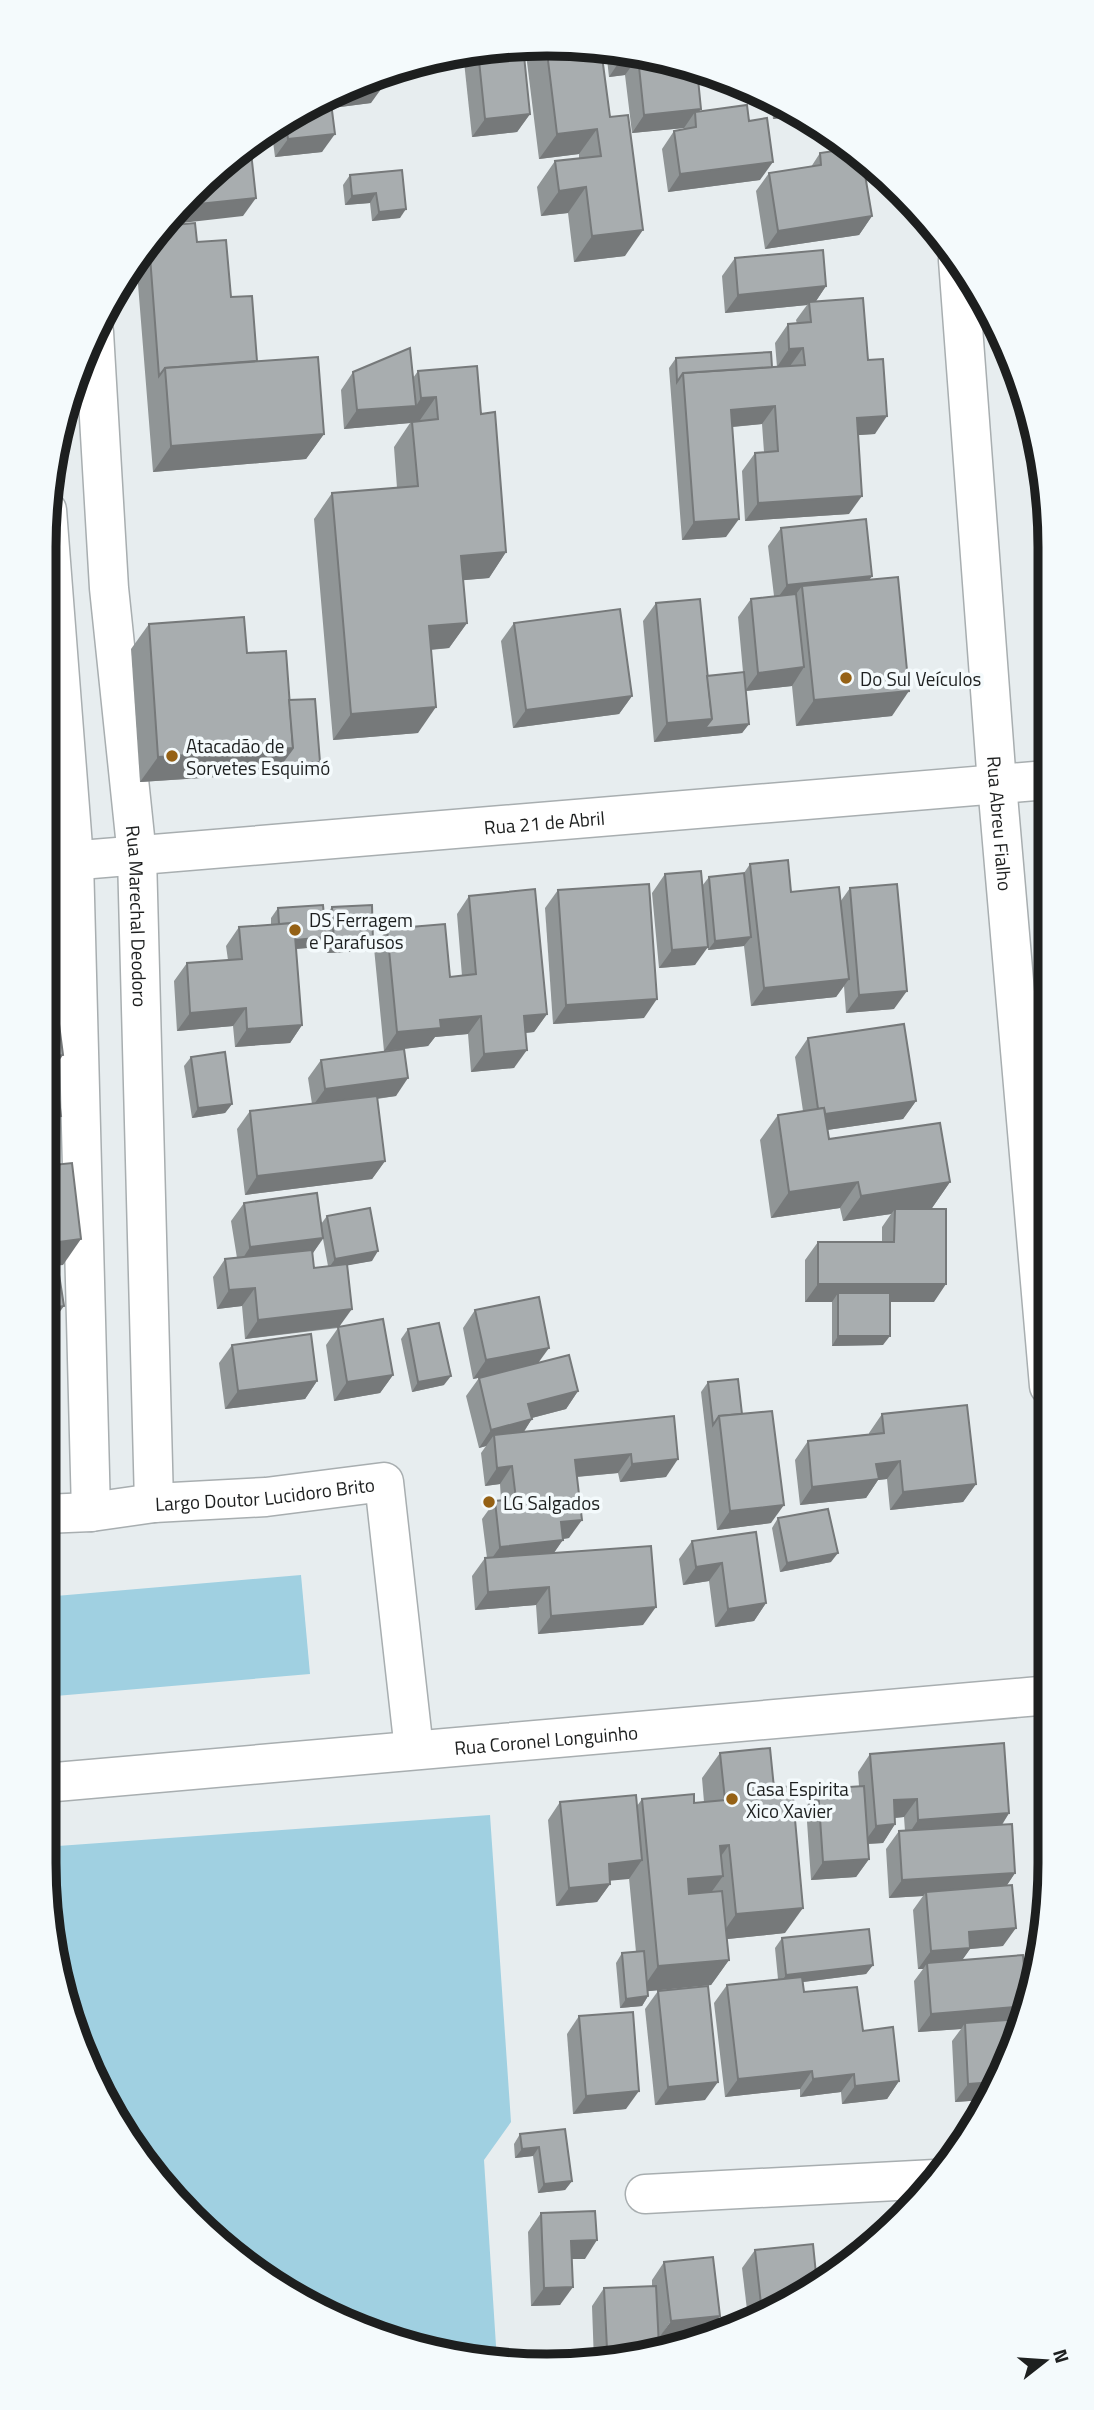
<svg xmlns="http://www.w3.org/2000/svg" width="1094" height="2410" viewBox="0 0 1094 2410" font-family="'Titillium Web',sans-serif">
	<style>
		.green { fill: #a0d0e1 }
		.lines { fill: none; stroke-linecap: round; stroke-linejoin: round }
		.street-casing { stroke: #a8aeb0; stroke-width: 41 }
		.secondary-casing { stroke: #a8aeb0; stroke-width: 41 }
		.street { stroke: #fff; stroke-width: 38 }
		.secondary { stroke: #fff; stroke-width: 38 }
		.wall { fill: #909596; fill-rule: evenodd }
		.shaded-wall { fill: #76797a }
		.building { fill: #a8adaf; stroke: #76797a; stroke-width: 2 }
		.poi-dot { fill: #956115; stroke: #f4fafc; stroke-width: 2.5 }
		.labels { text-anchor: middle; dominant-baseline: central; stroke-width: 7; stroke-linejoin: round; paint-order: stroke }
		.poi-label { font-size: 19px; fill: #1d1f1f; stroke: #f4fafc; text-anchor: start }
		.street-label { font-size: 19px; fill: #1d1f1f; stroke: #f4fafc }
		.rim { fill: none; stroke: #1d1f1f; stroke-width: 9 }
	</style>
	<rect width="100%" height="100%" fill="#e7edef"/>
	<g class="green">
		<polygon points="301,1575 310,1674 44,1697 44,1597"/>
		<polygon points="490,1815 511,2122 484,2160 497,2361 449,2357 296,2299 168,2195 111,2114 71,2025 44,1863 44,1847"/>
	</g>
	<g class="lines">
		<g class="street-casing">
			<g id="street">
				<path id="s1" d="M958,260L997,784L1049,1386"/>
				<path id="s2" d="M94,332L109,588L137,856L154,1503"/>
				<polyline points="47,510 74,860 91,1512"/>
				<path id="s3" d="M44,1514L91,1512L154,1503L266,1497L384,1482L414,1750"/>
				<path id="s4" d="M44,1783L1050,1695"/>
				<polyline points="645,2194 935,2179"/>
			</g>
		</g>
		<g class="secondary-casing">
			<g id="secondary">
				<path id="s5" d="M44,863L1047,780"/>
			</g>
		</g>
		<use href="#street" class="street"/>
		<use href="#secondary" class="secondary"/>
	</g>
	<g class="wall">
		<polygon points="547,44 601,49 625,256 574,262 568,213 541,216 537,187 555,161 579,158 579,154 539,159 525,46"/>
		<polygon points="523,46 530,114 517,132 472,137 463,52"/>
		<polygon points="606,50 645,53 699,112 760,180 668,192 662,149 674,131 683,129 684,128 632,133 625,75 609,77"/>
		<polygon points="354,82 371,103 332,108 322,152 275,157 271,126"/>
		<polygon points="771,100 799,116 773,119"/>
		<polygon points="820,153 872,216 859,235 765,249 756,191 769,173 811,167"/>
		<polygon points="402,170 400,218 372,221 370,203 345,205 343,185 350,175"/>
		<polygon points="163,226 197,242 231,297 257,361 324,434 306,459 153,472 136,259"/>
		<polygon points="735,258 826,286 816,301 868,360 875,434 858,435 849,514 745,521 742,471 755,453 764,452 762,424 733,427 726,537 682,540 669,368 676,358 777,367 775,343 788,324 797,324 796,320 807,305 725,313 722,276"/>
		<polygon points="418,371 481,414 506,552 489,578 463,580 467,623 449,648 431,650 418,733 333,740 314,519 332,493 397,488 394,447 410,423 344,429 341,390 353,372 413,378"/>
		<polygon points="781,528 872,576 869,580 892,716 796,726 792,686 746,691 749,724 742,733 654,742 643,621 656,603 707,676 743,672 738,617 751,599 774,596 768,546"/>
		<polygon points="514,623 632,696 619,714 513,728 501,641"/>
		<polygon points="149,624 289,700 320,762 313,771 140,782 131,649"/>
		<polygon points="1046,626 1046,668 1044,630"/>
		<polygon points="750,864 791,892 840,902 850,888 894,1009 846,1013 844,986 836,997 751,1006 744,946 708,950 705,916 695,965 659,968 652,893 665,874 702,886 709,877 744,873"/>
		<polygon points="558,890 644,1018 553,1024 545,908"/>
		<polygon points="469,896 547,1014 534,1032 526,1033 514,1068 471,1072 468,1034 435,1037 428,1046 404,1049 396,1096 377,1099 385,1161 372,1179 245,1195 237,1129 250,1111 312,1104 308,1078 321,1060 401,1049 384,1051 374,948 387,929 450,977 462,976 457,914"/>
		<polygon points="332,907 367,951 327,953 325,916"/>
		<polygon points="278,908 326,937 319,947 296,949 302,1025 290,1043 235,1047 233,1026 177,1031 174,981 187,963 228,960 226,946 239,927 271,925 271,918"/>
		<polygon points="808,1038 916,1101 903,1119 827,1130 829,1139 950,1182 932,1208 926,1209 934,1302 890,1302 883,1345 832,1346 832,1302 805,1302 805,1260 818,1242 882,1242 882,1227 891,1214 843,1221 840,1208 771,1218 760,1140 778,1115 803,1111 795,1057"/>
		<polygon points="191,1057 232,1104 225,1113 192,1118 184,1066"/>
		<path d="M244,1203L321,1224L327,1216L372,1261L347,1265L340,1327L393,1375L380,1393L334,1401L326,1345L338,1328L245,1339L242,1306L217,1309L213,1277L225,1259L237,1258L231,1221ZM323,1239L328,1266L314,1268L312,1254Z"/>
		<polygon points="475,1310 538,1363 578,1391 566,1409 532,1418 524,1432 674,1416 666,1477 620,1482 618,1473 577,1477 569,1538 563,1539 554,1553 643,1625 538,1634 536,1605 475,1610 472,1576 485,1558 487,1558 482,1519 495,1501 501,1500 500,1484 485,1486 481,1453 486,1446 479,1448 466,1396 479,1378 492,1375 473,1379 463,1328"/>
		<polygon points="408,1329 444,1385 412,1392 401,1339"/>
		<polygon points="232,1345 317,1381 305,1399 225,1409 219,1363"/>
		<polygon points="708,1382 742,1414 771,1523 717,1530 701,1392"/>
		<polygon points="882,1414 976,1484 963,1502 890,1510 887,1479 878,1480 866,1498 800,1505 795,1460 808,1441 869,1434 869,1433"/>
		<polygon points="778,1518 831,1562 780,1572 772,1528"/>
		<polygon points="756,1532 766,1603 754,1621 715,1627 709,1581 683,1585 679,1559 692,1541"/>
		<polygon points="720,1753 785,1933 727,1939 729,1960 711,1985 648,1991 648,1996 642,2006 620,2008 616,1963 622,1953 636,1952 629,1878 610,1880 610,1884 597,1902 556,1906 548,1820 560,1802 637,1806 642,1799 694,1803 704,1802 702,1778"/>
		<polygon points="870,1754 1009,1813 1002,1825 1015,1873 1007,1885 1003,1946 970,1949 962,1960 1018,2020 1012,2055 984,2100 955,2102 952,2041 961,2029 918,2032 914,1981 923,1969 918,1969 913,1910 923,1896 889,1898 886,1849 899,1831 905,1831 904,1817 895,1818 895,1824 883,1843 868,1844 869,1859 856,1877 811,1880 806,1807 818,1789 859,1786 858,1772"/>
		<polygon points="782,1938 873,1965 866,1974 803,1982 804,1992 863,2031 899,2081 887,2099 842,2104 841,2092 800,2097 800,2089 725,2097 714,2003 727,1985 778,1979 775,1948"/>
		<polygon points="658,1991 705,2100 655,2105 645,2009"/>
		<polygon points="579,2016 626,2109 573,2114 567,2034"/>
		<polygon points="565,2129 572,2181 565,2190 538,2193 533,2156 515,2158 514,2144 520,2134"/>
		<polygon points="541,2213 585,2259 572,2259 560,2305 531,2306 528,2232"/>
		<polygon points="755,2250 798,2299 748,2318 742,2268"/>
		<polygon points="713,2257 659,2339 645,2357 594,2362 592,2306 604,2288 652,2286 652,2280 664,2262"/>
	</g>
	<g class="shaded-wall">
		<polygon points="638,57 625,75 609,77 621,59"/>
		<polygon points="384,85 371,103 317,110 326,97 338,91"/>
		<polygon points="782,106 799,116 773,119"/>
		<polygon points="701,109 695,117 695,112 684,128 632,133 644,115"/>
		<polygon points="530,114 517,132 472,137 485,119"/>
		<polygon points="597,129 579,154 539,159 557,134"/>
		<polygon points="335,134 322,152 275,157 288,139"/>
		<polygon points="773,162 760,180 668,192 680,174"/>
		<polygon points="586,187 568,213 541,216 559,191"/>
		<polygon points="376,193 370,203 345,205 352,196"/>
		<polygon points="256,198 243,216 164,225 179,206"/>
		<polygon points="406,209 400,218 372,221 379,212"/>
		<polygon points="872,216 859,235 765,249 778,231"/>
		<polygon points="643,230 625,256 574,262 592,236"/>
		<polygon points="826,286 814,304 809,302 807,305 725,313 738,295"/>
		<polygon points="803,348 790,366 777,367 789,349"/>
		<polygon points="436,397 418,423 412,422 410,423 344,429 357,410 416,406 421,398"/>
		<polygon points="775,406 762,424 719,428 731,410"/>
		<polygon points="887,416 875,434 844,436 857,418"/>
		<polygon points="324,434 306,459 153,472 171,446"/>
		<polygon points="862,496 849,514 745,521 758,503"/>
		<polygon points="739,519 726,537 682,540 694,522"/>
		<polygon points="506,552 489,578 443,582 461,556"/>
		<polygon points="872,576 859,594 802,586 791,601 774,603 787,585"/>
		<polygon points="467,623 449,648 411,651 429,626"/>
		<polygon points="804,667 792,686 745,691 758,673"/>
		<polygon points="909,691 892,716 796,726 814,700"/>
		<polygon points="632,696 619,714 513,728 526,710"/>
		<polygon points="436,707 418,733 333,740 351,714"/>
		<polygon points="712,719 749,724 742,733 654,742 667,723"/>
		<polygon points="293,748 275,773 140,782 158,757"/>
		<polygon points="320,762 313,771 275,773 281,764"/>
		<polygon points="326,937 319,947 282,950 289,940"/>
		<polygon points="751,937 744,946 708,950 715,941"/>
		<polygon points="373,942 367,951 327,953 334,943"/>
		<polygon points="708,947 695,965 659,968 672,950"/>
		<polygon points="849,979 836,997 751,1006 764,988"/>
		<polygon points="907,991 894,1009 846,1013 859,995"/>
		<polygon points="657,999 644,1018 553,1024 566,1005"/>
		<polygon points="246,1008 233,1026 177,1031 190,1013"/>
		<polygon points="547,1014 534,1032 511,1034 524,1016"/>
		<polygon points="481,1016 468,1034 435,1037 428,1046 384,1051 397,1032 440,1020"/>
		<polygon points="302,1025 290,1043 235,1047 247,1029"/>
		<polygon points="527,1050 514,1068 471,1072 484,1054"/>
		<polygon points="63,1055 51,1073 44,1074 44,1058"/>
		<polygon points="408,1078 396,1096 312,1107 325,1089"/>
		<polygon points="916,1101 903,1119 806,1133 819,1115"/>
		<polygon points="232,1104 225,1113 192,1118 198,1108"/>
		<polygon points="61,1116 48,1134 44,1134 44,1117"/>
		<polygon points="385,1161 372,1179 245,1195 257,1176"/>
		<polygon points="858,1182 840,1208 771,1218 789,1192"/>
		<polygon points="950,1182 932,1208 895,1214 895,1209 891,1214 843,1221 861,1196"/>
		<polygon points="323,1238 311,1256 238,1266 250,1247"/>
		<polygon points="81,1239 63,1265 44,1267 44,1244"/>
		<polygon points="378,1251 372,1261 328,1269 335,1259"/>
		<polygon points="818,1284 946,1284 934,1302 838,1302 838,1293 832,1302 805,1302"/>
		<polygon points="255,1288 242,1306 217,1309 229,1290"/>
		<polygon points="64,1306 51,1324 44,1325 44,1309"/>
		<polygon points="352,1309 339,1327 245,1339 258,1320"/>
		<polygon points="838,1336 890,1336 883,1345 832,1346"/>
		<polygon points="549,1348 536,1366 473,1379 486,1360"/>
		<polygon points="393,1375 380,1393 334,1401 347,1382"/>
		<polygon points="451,1376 444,1385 412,1392 418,1382"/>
		<polygon points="317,1381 305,1399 225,1409 238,1391"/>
		<polygon points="578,1391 566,1409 516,1422 528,1404"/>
		<polygon points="532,1419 520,1437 494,1435 486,1446 479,1448 491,1430"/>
		<polygon points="631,1454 618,1473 562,1478 575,1460"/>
		<polygon points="678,1459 666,1477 620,1482 632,1464"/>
		<polygon points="900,1461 887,1479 878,1480 866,1498 800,1505 812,1487 876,1464"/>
		<polygon points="512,1466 500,1484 485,1486 497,1468"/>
		<polygon points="976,1484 963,1502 890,1510 903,1492"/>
		<polygon points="784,1505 771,1523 717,1530 730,1511"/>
		<polygon points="582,1520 569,1538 548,1541 561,1522"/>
		<polygon points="563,1540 550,1558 487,1565 500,1547"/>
		<polygon points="838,1553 831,1562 780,1572 787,1563"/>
		<polygon points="722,1563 709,1581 683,1585 696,1567"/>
		<polygon points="549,1587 536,1605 475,1610 488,1592"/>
		<polygon points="766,1603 754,1621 715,1627 728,1609"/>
		<polygon points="656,1607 643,1625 538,1634 551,1616"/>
		<polygon points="917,1799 904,1817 881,1819 894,1800"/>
		<polygon points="1009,1813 997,1832 906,1838 918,1820"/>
		<polygon points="895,1824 883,1843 863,1844 876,1826"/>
		<polygon points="729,1845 711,1870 720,1846"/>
		<polygon points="869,1859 856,1877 811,1880 823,1862"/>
		<polygon points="642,1860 629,1879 596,1882 609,1864"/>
		<polygon points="1015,1873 1003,1891 926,1892 923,1896 889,1898 902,1880"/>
		<polygon points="723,1876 705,1901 670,1904 688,1879"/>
		<polygon points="610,1884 597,1902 556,1906 569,1888"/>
		<polygon points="803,1908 785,1933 718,1940 736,1914"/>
		<polygon points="1016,1928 1003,1946 970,1949 958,1966 927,1963 923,1969 918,1969 931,1951 969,1932"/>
		<polygon points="729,1960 711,1985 640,1992 658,1966"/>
		<polygon points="873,1965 866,1974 779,1985 786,1975"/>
		<polygon points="648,1996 642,2006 620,2008 626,1999"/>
		<polygon points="1027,2006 1015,2024 965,2023 961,2029 918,2032 931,2014"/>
		<polygon points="812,2071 800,2089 725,2097 738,2079"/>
		<polygon points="854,2074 841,2092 800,2097 813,2079"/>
		<polygon points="899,2081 887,2099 842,2104 855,2086"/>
		<polygon points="718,2082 705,2100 655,2105 668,2087"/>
		<polygon points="995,2082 984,2100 955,2102 968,2084"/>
		<polygon points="639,2091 626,2109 573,2114 586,2096"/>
		<polygon points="539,2147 533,2156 515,2158 522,2149"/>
		<polygon points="572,2181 565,2190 538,2193 544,2184"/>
		<polygon points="597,2240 585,2259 559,2259 571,2241"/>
		<polygon points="573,2287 560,2305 531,2306 544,2288"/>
		<polygon points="720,2316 707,2333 658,2339 671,2321"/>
		<polygon points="659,2347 656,2353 645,2357 599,2361 607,2349"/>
	</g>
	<g class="building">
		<polygon points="546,44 601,49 610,117 628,115 643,230 592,236 586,187 559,191 555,161 601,156 597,129 557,134"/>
		<polygon points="523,46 530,114 485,119 478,51"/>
		<polygon points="621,51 645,53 697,69 701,109 644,115 638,57 621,59"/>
		<polygon points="383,74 384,85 338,91 354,82"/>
		<polygon points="330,95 335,134 288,139 285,119"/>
		<polygon points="747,105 749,121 767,118 773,162 680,174 674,131 696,127 695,112"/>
		<polygon points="250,143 256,198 179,206 191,191"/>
		<polygon points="854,148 862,157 872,216 778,231 769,173 821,165 820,153"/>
		<polygon points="402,170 406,209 379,212 376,193 352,196 350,175"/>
		<polygon points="195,223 197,242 226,240 231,297 252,296 257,361 165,368 159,376 149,243 163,226"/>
		<polygon points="823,250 826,286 738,295 735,258"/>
		<polygon points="863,298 868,360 883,359 887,416 857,418 862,496 758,503 755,453 778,451 775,406 731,410 739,519 694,522 683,373 805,365 803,348 789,349 788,324 811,322 809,302"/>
		<polygon points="410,348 416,406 357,410 353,372"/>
		<polygon points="771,352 772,367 683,373 677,382 676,358"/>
		<polygon points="318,357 324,434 171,446 165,368"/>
		<polygon points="477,366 481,414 495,412 506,552 461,556 467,623 429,626 436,707 351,714 332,493 418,486 412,422 438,419 436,397 421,398 418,371"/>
		<polygon points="866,519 872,576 787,585 781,528"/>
		<polygon points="898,577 909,691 814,700 802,586"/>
		<polygon points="796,594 804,667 758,673 751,599"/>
		<polygon points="700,599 712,719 667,723 656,603"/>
		<polygon points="620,609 632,696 526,710 514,623"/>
		<polygon points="244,617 247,653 286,651 293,748 158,757 149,624"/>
		<polygon points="744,672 749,724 705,728 712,719 707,676"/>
		<polygon points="315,699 320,762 281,764 293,748 289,700"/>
		<polygon points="788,860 791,892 839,887 849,979 764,988 750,864"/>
		<polygon points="701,871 708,947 672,950 665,874"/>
		<polygon points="744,873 751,937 715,941 709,877"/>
		<polygon points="649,884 657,999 566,1005 558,890"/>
		<polygon points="897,884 907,991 859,995 850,888"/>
		<polygon points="535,889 547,1014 524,1016 527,1050 484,1054 481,1016 440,1020 441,1028 397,1032 387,929 445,924 450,977 476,974 469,896"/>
		<polygon points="323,905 326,937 295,940 294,923 279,924 278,908"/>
		<polygon points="372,905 373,942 334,943 332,907"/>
		<polygon points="294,923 302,1025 247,1029 246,1008 190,1013 187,963 242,959 239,927"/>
		<polygon points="55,993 63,1055 44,1058 44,994"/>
		<polygon points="904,1024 916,1101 825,1114 824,1108 818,1109 808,1038"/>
		<polygon points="404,1049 408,1078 325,1089 321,1060"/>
		<polygon points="225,1052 232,1104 198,1108 191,1057"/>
		<polygon points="56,1075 61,1116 44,1117 44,1076"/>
		<polygon points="377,1096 385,1161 257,1176 250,1111"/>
		<polygon points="824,1108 829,1139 940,1123 950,1182 861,1196 858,1182 789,1192 778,1115"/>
		<polygon points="72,1163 81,1239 44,1244 44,1166"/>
		<polygon points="317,1193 323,1238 250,1247 244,1203"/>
		<polygon points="370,1208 378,1251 335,1259 327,1216"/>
		<polygon points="895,1209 946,1209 946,1284 818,1284 818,1242 894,1242"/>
		<polygon points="312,1250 314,1268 347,1264 352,1309 258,1320 255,1288 229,1290 225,1259"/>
		<polygon points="56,1256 64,1306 44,1309 44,1258"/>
		<rect x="838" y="1293" width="52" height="43"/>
		<polygon points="539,1297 549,1348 486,1360 475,1310"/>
		<polygon points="383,1319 393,1375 347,1382 338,1327"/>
		<polygon points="439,1323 451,1376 418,1382 408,1329"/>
		<polygon points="311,1334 317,1381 238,1391 232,1345"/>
		<polygon points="569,1355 578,1391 528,1404 532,1419 491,1430 479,1378"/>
		<polygon points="738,1379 742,1414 719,1416 713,1425 708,1382"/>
		<polygon points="967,1405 976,1484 903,1492 900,1461 876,1464 879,1479 812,1487 808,1441 884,1433 882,1414"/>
		<polygon points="772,1411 784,1505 730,1511 719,1416"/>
		<polygon points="674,1416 678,1459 632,1464 631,1454 575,1460 582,1520 561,1522 563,1540 500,1547 495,1501 516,1499 512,1466 497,1468 494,1435"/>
		<polygon points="828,1509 838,1553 787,1563 778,1518"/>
		<polygon points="756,1532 766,1603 728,1609 722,1563 696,1567 692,1541"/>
		<polygon points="651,1546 656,1607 551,1616 549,1587 488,1592 485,1558"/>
		<polygon points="1004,1743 1009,1813 918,1820 917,1799 894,1800 895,1824 876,1826 870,1754"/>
		<polygon points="770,1748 774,1788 792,1786 803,1908 736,1914 729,1845 720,1846 723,1876 688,1879 689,1894 722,1891 729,1960 658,1966 642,1799 694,1794 694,1803 725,1800 720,1753"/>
		<polygon points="864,1786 869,1859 823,1862 818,1789"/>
		<polygon points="636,1795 642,1860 609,1864 610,1884 569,1888 560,1802"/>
		<polygon points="1012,1824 1015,1873 902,1880 899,1831"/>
		<polygon points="1012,1885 1016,1928 969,1932 970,1948 931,1951 926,1892"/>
		<polygon points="869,1929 873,1965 786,1975 782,1938"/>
		<polygon points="644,1951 648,1996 626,1999 622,1953"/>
		<polygon points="1023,1955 1027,2006 931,2014 927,1963"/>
		<polygon points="802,1977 804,1992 857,1987 863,2031 893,2027 899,2081 855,2086 854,2074 813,2079 812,2071 738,2079 727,1985"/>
		<polygon points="708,1986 718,2082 668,2087 658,1991"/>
		<polygon points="633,2012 639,2091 586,2096 579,2016"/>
		<polygon points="1023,2019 1012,2055 995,2082 968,2084 965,2023"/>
		<polygon points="565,2129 572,2181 544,2184 539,2147 522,2149 520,2134"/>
		<polygon points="595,2211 597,2240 571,2241 573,2287 544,2288 541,2213"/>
		<polygon points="813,2244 817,2284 798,2299 762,2313 755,2250"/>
		<polygon points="713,2257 720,2316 671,2321 664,2262"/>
		<polygon points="656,2286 659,2347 607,2349 604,2288"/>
	</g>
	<g class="poi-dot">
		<circle cx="846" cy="678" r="7"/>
		<circle cx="172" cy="756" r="7"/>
		<circle cx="295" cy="930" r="7"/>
		<circle cx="489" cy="1502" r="7"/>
		<circle cx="732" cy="1799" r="7"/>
	</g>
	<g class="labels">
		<g class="poi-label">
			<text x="860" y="678">Do Sul Veículos</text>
			<text x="186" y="745">Atacadão de<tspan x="186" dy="22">Sorvetes Esquimó</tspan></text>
			<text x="309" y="919">DS Ferragem<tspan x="309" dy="22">e Parafusos</tspan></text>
			<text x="503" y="1502">LG Salgados</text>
			<text x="746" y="1788">Casa Espirita<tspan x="746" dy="22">Xico Xavier</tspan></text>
		</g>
		<g class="street-label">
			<text stroke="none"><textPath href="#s5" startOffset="502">Rua 21 de Abril</textPath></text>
			<text stroke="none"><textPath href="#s1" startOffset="565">Rua Abreu Fialho</textPath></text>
			<text stroke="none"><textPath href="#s2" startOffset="586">Rua Marechal Deodoro</textPath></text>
			<text stroke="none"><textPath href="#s3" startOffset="222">Largo Doutor Lucidoro Brito</textPath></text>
			<text stroke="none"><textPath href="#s4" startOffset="504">Rua Coronel Longuinho</textPath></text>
		</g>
	</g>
	<path d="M0 0H1094V2410H0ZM547 56H547A491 491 0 0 1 1038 547V1863A491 491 0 0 1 547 2354H547A491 491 0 0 1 56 1863V547A491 491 0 0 1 547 56Z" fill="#f4fafc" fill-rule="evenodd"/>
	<path class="rim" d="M547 56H547A491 491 0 0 1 1038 547V1863A491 491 0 0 1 547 2354H547A491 491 0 0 1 56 1863V547A491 491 0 0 1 547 56Z"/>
	<g transform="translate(1045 2361) rotate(73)" stroke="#f4fafc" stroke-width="5" paint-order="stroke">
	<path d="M0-5L12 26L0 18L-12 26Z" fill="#1d1f1f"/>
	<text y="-10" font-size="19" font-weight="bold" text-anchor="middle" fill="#1d1f1f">N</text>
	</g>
</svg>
